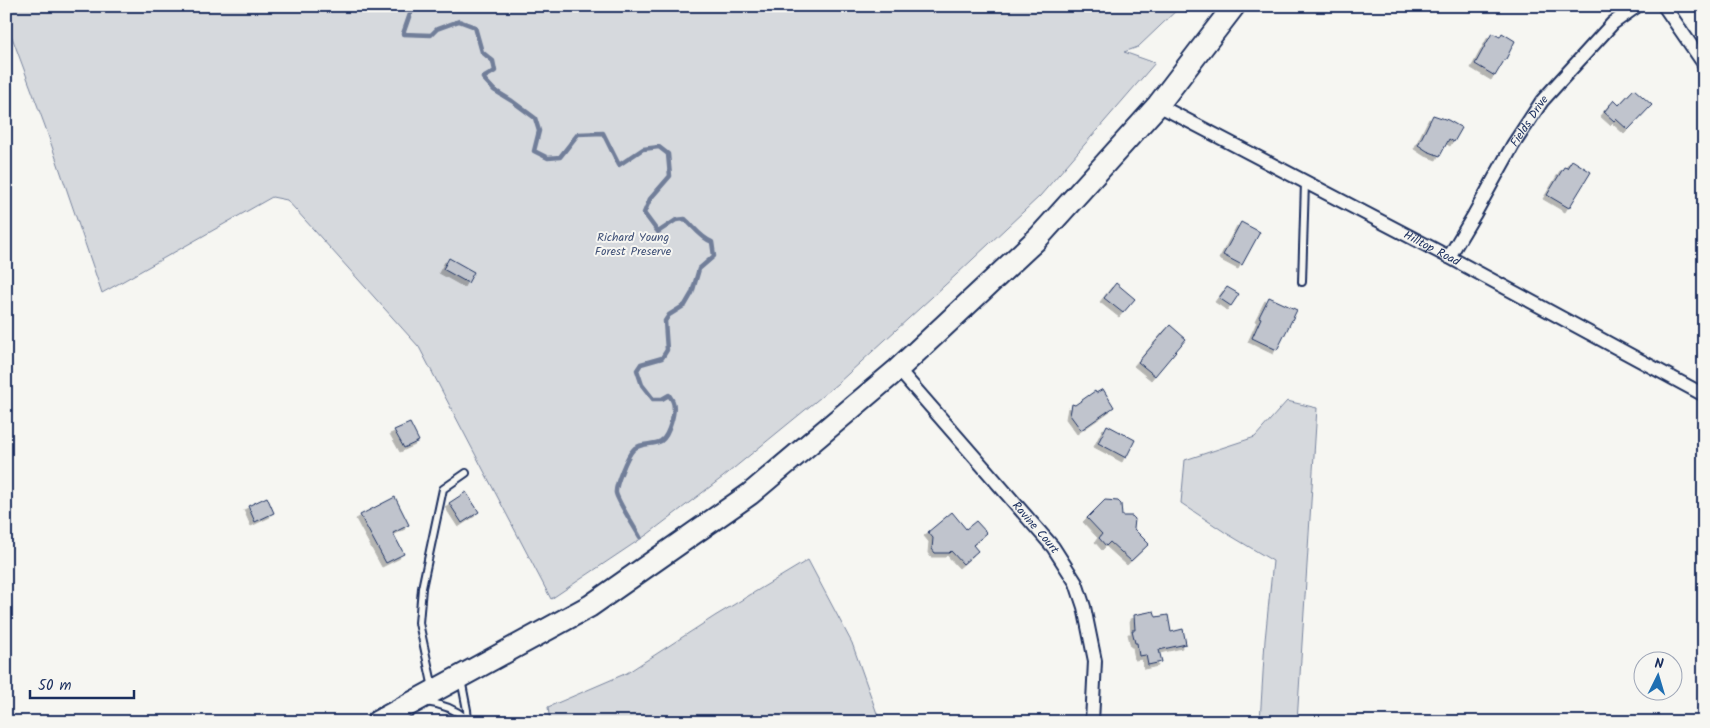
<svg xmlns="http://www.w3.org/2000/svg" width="1710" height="728" viewBox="0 0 1710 728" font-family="Kalam,sans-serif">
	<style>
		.green { fill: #d6d9dd; stroke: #78849e }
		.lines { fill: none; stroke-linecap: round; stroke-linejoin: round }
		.stream { stroke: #717e99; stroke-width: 4.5 }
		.building { fill: #c0c4cd; stroke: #1b2f5e; filter: url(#shadow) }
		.lane-casing { stroke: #1b2f5e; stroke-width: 10 }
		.street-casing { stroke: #1b2f5e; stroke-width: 16 }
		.primary-casing { stroke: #1b2f5e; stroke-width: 25 }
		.lane { stroke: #f6f6f2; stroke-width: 6 }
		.street { stroke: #f6f6f2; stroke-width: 12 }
		.primary { stroke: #f6f6f2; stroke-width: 21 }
		.labels { text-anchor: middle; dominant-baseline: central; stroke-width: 4; stroke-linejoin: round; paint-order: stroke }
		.street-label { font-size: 12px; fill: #1b2f5e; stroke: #f6f6f2 }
		.park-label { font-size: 12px; fill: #405177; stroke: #f6f6f2 }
	</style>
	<defs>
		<filter id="shadow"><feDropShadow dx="-4" dy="4" stdDeviation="0" flood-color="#0004"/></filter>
	</defs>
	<rect width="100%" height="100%" fill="#f6f6f2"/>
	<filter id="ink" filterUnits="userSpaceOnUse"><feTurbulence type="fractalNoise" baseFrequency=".02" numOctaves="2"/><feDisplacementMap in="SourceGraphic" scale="10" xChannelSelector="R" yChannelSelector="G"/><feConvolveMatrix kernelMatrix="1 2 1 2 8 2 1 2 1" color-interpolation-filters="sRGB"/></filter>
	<g filter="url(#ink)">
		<g class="green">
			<polygon points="6,6 1181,6 1138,47 1124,52 1155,63 1040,196 956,275 837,384 723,477 648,534 551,599 419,347 287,200 272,197 102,293 45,126 6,21"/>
			<polygon points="1287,401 1317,408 1297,722 1260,722 1265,640 1273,561 1226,533 1181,503 1185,460 1255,437"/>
			<polygon points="808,560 852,643 880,722 550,722 548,707 627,673 715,616"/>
		</g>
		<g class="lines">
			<path class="stream" d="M416,6L410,14L403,34L431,35L437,29L459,21L475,27L482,52L493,61L495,71L483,78L494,90L512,101L535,118L539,131L534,151L548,158L560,157L578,134L603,133L619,165L643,149L659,147L668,154L670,176L650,199L644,213L658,232L676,220L685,219C695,228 700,237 712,242L714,256L699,269L692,293L685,305L669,315L665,321L667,350L662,358L641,364L637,370L642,385L653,399H662L669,395C670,397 672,399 673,402C676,410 669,436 661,441C652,446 640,442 633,450C627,456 615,486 616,493C618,502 635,528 640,537"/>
		</g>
		<g class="building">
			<polygon points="1492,33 1500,37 1502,33 1515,41 1506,59 1505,59 1495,76 1475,64"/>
			<polygon points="1634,89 1652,105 1628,130 1616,119 1614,121 1604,112 1614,100 1619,105"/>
			<polygon points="1433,115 1448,120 1462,128 1454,142 1449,139 1440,156 1427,151 1418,145"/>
			<polygon points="1572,160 1591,172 1569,208 1547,195 1564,167 1567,168"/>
			<polygon points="1241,222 1260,232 1242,265 1223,255"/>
			<polygon points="449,258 474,272 468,283 443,269"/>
			<polygon points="1116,283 1135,299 1123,313 1104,298"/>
			<polygon points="1227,287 1239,294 1231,306 1219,298"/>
			<polygon points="1269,297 1297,310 1277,350 1252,338 1261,318 1259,317"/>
			<polygon points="1170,325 1186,339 1155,376 1138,362"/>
			<polygon points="1103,389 1114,407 1081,430 1070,415 1072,404 1075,405 1095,391 1096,393"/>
			<polygon points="410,423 419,441 404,448 394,430"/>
			<polygon points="1107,425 1135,440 1126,458 1098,443"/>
			<polygon points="466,492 479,512 462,523 449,503"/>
			<polygon points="267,497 274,513 255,522 248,506"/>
			<polygon points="395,497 409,525 393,533 404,554 386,563 360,515"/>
			<polygon points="1105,500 1118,501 1121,504 1122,516 1132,516 1135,519 1134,529 1149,544 1131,561 1110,542 1106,546 1099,538 1102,534 1087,518"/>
			<polygon points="952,512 966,529 976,521 987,533 973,545 978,551 963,564 951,551 949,553 935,553 932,549 933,538 928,532"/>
			<polygon points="1154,611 1156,617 1168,615 1171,632 1183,629 1186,644 1159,650 1162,662 1148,665 1146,655 1139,656 1137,643 1135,643 1132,630 1135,630 1134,615"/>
		</g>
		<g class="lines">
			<g class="lane-casing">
				<g id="lane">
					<polyline points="1302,282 1305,182"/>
					<polyline points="461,679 467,710 468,721"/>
					<polyline points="433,688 419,623 422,588 443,489 466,473"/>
					<path d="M426,702C442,704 455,709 467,719"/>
				</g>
			</g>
			<g class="street-casing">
				<g id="street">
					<polyline points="1664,6 1704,64"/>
					<path id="s1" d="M1158,105L1449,257L1704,395"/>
					<path id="s2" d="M1449,257L1474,215L1513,145L1542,101L1613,23L1637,6"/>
					<path id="s3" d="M898,369L1053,547L1076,583L1084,607L1095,661L1092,722"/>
				</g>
			</g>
			<g class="primary-casing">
				<polyline id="primary" points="377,722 590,606 750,494 898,369 1038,238 1158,105 1234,6"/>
			</g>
			<use href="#lane" class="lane"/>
			<use href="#street" class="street"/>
			<use href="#primary" class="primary"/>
		</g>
	</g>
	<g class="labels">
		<g class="street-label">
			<text stroke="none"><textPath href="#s2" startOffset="158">Fields Drive</textPath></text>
			<text stroke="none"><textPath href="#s1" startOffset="309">Hilltop Road</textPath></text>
			<text stroke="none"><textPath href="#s3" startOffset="210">Ravine Court</textPath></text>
		</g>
		<g class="park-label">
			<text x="633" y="237">Richard Young<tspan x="633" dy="14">Forest Preserve</tspan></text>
		</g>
	</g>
	<rect width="1710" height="728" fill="none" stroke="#f6f6f2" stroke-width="25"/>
	<rect x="12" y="12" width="1685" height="703" fill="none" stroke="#1b2f5e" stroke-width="2" filter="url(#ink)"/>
	<g transform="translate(1658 676) rotate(5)"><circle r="24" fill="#f6f6f2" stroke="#9ea6b7"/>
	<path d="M0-4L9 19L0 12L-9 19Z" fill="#1f6fb2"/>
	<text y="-8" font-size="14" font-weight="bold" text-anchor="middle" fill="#1b2f5e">N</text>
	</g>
	<path d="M30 690v8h104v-8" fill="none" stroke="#1b2f5e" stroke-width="2.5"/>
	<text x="38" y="690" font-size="15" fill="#1b2f5e" stroke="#f6f6f2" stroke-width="4" paint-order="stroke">50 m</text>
</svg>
